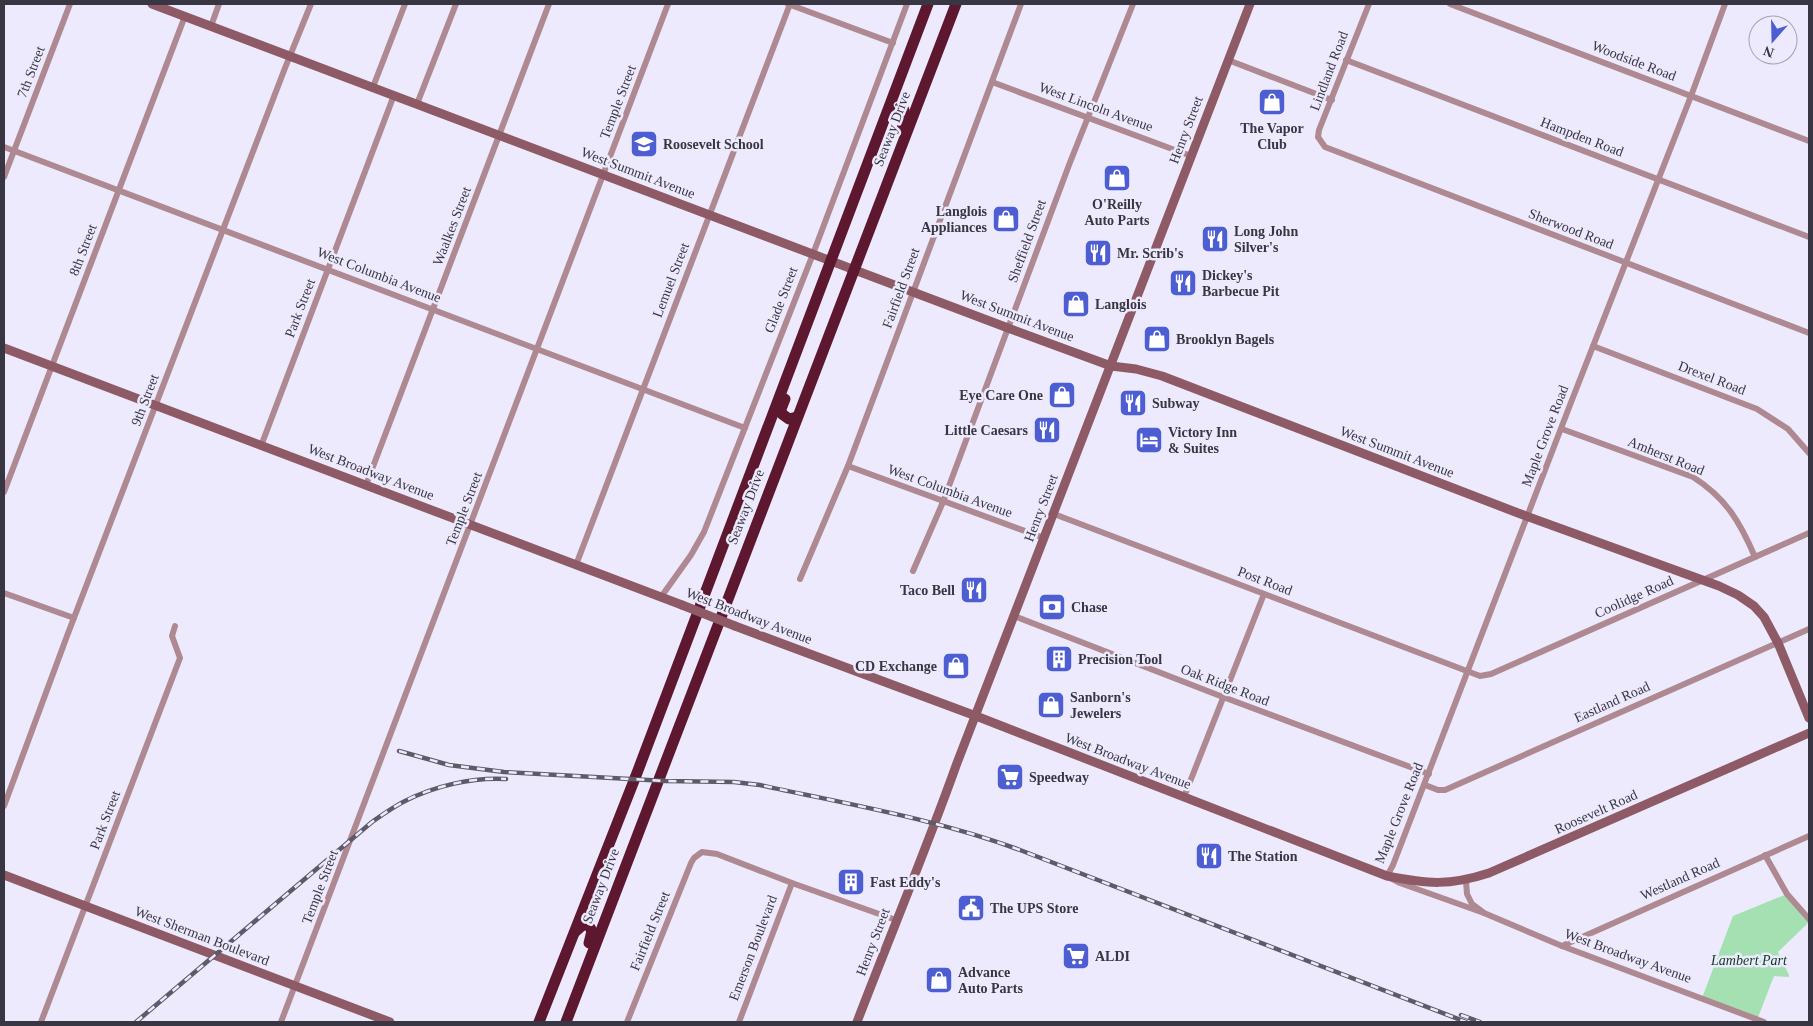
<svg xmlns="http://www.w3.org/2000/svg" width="1813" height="1026" viewBox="0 0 1813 1026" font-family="'Times New Roman',serif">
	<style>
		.green { fill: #a4e0b1 }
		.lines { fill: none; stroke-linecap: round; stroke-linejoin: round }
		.street { stroke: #ae8991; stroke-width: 6 }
		.secondary { stroke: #8d5a66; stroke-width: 9 }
		.highway { stroke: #5d182f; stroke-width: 11 }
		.rail-casing { stroke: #5d5b68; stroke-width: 4.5 }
		.rail { stroke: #eceafc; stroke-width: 2.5; stroke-dasharray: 8; stroke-linecap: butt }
		.secondary-bridge { stroke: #8d5a66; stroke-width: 9 }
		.labels { text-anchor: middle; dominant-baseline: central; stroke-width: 5; stroke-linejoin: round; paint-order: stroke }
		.street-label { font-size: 14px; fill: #383642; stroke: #eceafc }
		.poi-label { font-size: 14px; font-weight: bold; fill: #383642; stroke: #eceafc; text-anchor: start }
		.park-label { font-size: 14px; font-style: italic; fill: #073b1a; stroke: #eceafc }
	</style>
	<rect width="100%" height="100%" fill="#eceafc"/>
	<polygon class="green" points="1787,894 1809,919 1809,922 1778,952 1789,975 1789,977 1774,976 1757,1020 1702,998 1733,916"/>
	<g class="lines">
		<g class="street">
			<polyline points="788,4 893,43"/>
			<polyline points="1369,4 1319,130 1318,137 1325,147 1809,333"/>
			<polyline points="1450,4 1809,141"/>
			<polyline points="211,26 219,4"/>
			<polyline points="1228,60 1332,100"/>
			<polyline points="1346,60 1809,237"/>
			<polyline points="992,82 1191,156"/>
			<polyline points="373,87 405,4"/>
			<polyline points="417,104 456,4"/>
			<polyline points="4,147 745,428"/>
			<polyline points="4,177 70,4"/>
			<polyline points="1593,346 1757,409 1788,429 1809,453"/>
			<path d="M1562,429L1693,477C1726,498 1740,522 1755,557"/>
			<polyline points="261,446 394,95"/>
			<polyline points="848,466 1044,538"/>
			<polyline points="366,485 549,4"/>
			<polyline points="4,492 185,16"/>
			<polyline points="1054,514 1480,676 1491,674 1809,533"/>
			<polyline points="576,565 790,4"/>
			<polyline points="913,571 943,502 1069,165 1133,4"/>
			<polyline points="800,579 848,466 1021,4"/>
			<polyline points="4,593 74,618"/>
			<polyline points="661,597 691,555 704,532 813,254 907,4"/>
			<polyline points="1014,616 1223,697 1429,774"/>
			<polyline points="1425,785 1438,790 1445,790 1809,629"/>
			<polyline points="1184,797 1264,594"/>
			<polyline points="4,806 67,636 285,68 311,4"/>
			<polyline points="1765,855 1787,894 1809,919"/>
			<polyline points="1466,881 1467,894 1472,904 1484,913 1562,946 1764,1022"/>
			<polyline points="1484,913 1400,883 1387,876 1393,865 1570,405 1691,96 1725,4"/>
			<polyline points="1562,946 1809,836"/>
			<polyline points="41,1022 180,658 172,636 175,626"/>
			<polyline points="281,1022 668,4"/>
			<polyline points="627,1022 691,863 694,858 702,852 717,854 792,883 896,920"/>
			<polyline points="739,1022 792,883"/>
		</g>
		<g class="secondary">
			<polyline points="152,4 1008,328 1111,366 1136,369 1162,376 1518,513 1719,586 1738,595 1754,606 1764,617 1778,643 1809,718"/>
			<polyline points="4,348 682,605"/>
			<path d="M735,626L976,716L1387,876C1428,884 1449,886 1489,873L1809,733"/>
			<polyline points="4,875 390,1022"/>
			<path d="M857,1022C890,936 926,850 957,763L1250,4"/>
		</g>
		<g class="highway">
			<path d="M886,117C891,111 896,105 904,110L905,118L902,129"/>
			<polyline points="785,399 781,409 782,414 789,419 797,417"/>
			<polyline points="575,932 584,924 589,926 592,931 589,943"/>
			<polyline points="539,1022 637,773 928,4"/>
			<polyline points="566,1022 956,4"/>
		</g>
		<g class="rail-casing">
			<g id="rail">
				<path d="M399,751L449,765L504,772L666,781L734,782L760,785C847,804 936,819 1020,850L1466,1022"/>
				<polyline points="1461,1015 1480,1022"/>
				<path d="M136,1022L372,822C382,815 393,807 405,801C435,786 472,777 506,779"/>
			</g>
		</g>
		<use href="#rail" class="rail"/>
		<polyline class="secondary-bridge" points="682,605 735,626"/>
	</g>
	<defs>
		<g id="shop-square" transform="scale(1.4375)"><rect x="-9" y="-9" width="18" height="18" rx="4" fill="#4d5dd2" stroke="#eceafc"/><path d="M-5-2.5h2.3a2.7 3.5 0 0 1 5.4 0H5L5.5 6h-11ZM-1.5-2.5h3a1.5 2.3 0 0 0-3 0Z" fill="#fff"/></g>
		<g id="school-square" transform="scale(1.4375)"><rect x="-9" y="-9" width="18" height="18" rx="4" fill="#4d5dd2" stroke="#eceafc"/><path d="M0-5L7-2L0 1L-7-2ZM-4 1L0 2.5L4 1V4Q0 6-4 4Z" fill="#fff"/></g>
		<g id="restaurant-square" transform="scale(1.4375)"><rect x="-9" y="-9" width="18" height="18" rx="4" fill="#4d5dd2" stroke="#eceafc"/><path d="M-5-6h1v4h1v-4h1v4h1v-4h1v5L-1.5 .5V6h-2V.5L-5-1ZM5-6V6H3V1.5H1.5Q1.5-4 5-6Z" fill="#fff"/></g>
		<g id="hotel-square" transform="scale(1.4375)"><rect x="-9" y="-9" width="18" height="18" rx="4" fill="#4d5dd2" stroke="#eceafc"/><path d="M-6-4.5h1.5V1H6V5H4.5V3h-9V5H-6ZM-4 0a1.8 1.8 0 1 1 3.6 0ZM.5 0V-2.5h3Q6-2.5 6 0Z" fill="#fff"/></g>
		<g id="bank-square" transform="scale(1.4375)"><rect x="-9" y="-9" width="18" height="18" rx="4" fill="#4d5dd2" stroke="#eceafc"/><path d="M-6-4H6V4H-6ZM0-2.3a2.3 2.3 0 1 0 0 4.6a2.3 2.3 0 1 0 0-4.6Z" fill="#fff"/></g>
		<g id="building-square" transform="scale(1.4375)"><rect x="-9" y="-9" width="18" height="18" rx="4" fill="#4d5dd2" stroke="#eceafc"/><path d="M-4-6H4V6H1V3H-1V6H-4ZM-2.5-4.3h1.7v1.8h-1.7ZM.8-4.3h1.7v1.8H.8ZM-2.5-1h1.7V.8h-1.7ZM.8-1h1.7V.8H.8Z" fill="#fff"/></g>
		<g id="supermarket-square" transform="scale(1.4375)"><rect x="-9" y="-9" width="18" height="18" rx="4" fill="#4d5dd2" stroke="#eceafc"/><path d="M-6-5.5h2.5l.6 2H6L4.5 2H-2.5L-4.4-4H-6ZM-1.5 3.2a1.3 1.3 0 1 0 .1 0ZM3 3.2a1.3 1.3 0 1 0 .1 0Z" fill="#fff"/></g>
		<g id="civic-square" transform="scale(1.4375)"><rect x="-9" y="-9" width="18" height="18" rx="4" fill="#4d5dd2" stroke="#eceafc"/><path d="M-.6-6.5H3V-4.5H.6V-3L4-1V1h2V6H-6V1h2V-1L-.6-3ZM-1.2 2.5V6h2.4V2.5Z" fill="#fff"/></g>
	</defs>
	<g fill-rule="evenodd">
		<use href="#shop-square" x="1272" y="102"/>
		<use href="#school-square" x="644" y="144"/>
		<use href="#shop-square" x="1117" y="178"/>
		<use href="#shop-square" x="1006" y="219"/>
		<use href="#restaurant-square" x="1215" y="239"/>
		<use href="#restaurant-square" x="1098" y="253"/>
		<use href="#restaurant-square" x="1183" y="283"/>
		<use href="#shop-square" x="1076" y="304"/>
		<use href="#shop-square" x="1157" y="339"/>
		<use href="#shop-square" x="1062" y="395"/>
		<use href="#restaurant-square" x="1133" y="403"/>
		<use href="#restaurant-square" x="1047" y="430"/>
		<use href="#hotel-square" x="1149" y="440"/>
		<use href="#restaurant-square" x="974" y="590"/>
		<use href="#bank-square" x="1052" y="607"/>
		<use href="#building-square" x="1059" y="659"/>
		<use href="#shop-square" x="956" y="666"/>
		<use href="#shop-square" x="1051" y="705"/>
		<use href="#supermarket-square" x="1010" y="777"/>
		<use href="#restaurant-square" x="1209" y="856"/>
		<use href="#building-square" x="851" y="882"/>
		<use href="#civic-square" x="971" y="908"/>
		<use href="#supermarket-square" x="1076" y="956"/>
		<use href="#shop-square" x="939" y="980"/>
	</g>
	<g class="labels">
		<g class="street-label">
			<text transform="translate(1634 61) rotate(21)">Woodside Road</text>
			<text transform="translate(1329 71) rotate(-69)">Lindland Road</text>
			<text transform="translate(31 72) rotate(-69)">7th Street</text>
			<text transform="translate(618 102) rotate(-69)">Temple Street</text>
			<text transform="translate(1096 107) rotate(20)">West Lincoln Avenue</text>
			<text transform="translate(892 129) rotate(-69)">Seaway Drive</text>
			<text transform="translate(1186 130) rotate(-69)">Henry Street</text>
			<text transform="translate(1582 137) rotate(21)">Hampden Road</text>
			<text transform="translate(638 173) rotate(21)">West Summit Avenue</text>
			<text transform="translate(452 226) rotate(-69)">Waalkes Street</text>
			<text transform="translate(1571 229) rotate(21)">Sherwood Road</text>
			<text transform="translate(1027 241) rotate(-70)">Sheffield Street</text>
			<text transform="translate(83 250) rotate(-69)">8th Street</text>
			<text transform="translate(379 275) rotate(21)">West Columbia Avenue</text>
			<text transform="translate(671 280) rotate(-69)">Lemuel Street</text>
			<text transform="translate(901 288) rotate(-70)">Fairfield Street</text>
			<text transform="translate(781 300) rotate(-69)">Glade Street</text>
			<text transform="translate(300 308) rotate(-69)">Park Street</text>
			<text transform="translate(1017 316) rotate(21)">West Summit Avenue</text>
			<text transform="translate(1712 378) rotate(21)">Drexel Road</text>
			<text transform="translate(145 400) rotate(-69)">9th Street</text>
			<text transform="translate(1545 436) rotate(-69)">Maple Grove Road</text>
			<text transform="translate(1397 452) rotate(21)">West Summit Avenue</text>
			<text transform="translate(1666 456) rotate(22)">Amherst Road</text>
			<text transform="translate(371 472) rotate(21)">West Broadway Avenue</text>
			<text transform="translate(950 491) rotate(20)">West Columbia Avenue</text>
			<text transform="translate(746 507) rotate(-69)">Seaway Drive</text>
			<text transform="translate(1041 508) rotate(-69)">Henry Street</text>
			<text transform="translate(464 509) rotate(-69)">Temple Street</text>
			<text transform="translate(1265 581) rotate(21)">Post Road</text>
			<text transform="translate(1634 597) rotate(-24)">Coolidge Road</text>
			<text transform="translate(749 616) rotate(21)">West Broadway Avenue</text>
			<text transform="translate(1225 685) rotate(21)">Oak Ridge Road</text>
			<text transform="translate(1612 702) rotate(-24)">Eastland Road</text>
			<text transform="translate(1128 761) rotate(21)">West Broadway Avenue</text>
			<text transform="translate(1596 812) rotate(-24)">Roosevelt Road</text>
			<text transform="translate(1399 813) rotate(-68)">Maple Grove Road</text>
			<text transform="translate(105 820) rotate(-69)">Park Street</text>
			<text transform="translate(1680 879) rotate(-24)">Westland Road</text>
			<text transform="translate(601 886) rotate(-69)">Seaway Drive</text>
			<text transform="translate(320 887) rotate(-69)">Temple Street</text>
			<text transform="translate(650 931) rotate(-68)">Fairfield Street</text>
			<text transform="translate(202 936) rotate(21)">West Sherman Boulevard</text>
			<text transform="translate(873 942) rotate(-69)">Henry Street</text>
			<text transform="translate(753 948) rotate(-69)">Emerson Boulevard</text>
			<text transform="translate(1628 956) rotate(20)">West Broadway Avenue</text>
		</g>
		<g class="poi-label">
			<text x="1272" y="128" text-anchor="middle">The Vapor<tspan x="1272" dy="16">Club</tspan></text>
			<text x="663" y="144">Roosevelt School</text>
			<text x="1117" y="204" text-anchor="middle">O'Reilly<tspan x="1117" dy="16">Auto Parts</tspan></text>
			<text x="987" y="211" text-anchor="end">Langlois<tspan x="987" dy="16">Appliances</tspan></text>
			<text x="1234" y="231">Long John<tspan x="1234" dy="16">Silver's</tspan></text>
			<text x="1117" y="253">Mr. Scrib's</text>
			<text x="1202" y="275">Dickey's<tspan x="1202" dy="16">Barbecue Pit</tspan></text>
			<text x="1095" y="304">Langlois</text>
			<text x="1176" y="339">Brooklyn Bagels</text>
			<text x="1043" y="395" text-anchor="end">Eye Care One</text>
			<text x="1152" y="403">Subway</text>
			<text x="1028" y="430" text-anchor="end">Little Caesars</text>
			<text x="1168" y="432">Victory Inn<tspan x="1168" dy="16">&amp; Suites</tspan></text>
			<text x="955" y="590" text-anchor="end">Taco Bell</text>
			<text x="1071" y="607">Chase</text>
			<text x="1078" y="659">Precision Tool</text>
			<text x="937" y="666" text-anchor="end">CD Exchange</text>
			<text x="1070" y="697">Sanborn's<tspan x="1070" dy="16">Jewelers</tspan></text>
			<text x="1029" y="777">Speedway</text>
			<text x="1228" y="856">The Station</text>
			<text x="870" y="882">Fast Eddy's</text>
			<text x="990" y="908">The UPS Store</text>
			<text x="1095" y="956">ALDI</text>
			<text x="958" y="972">Advance<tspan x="958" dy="16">Auto Parts</tspan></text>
		</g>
		<g class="park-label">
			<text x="1749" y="960">Lambert Part</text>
		</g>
	</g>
	<rect width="1813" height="1026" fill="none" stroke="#383642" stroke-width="10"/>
	<g transform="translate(1773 40) rotate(200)"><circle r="24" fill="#eceafc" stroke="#a4a2b2"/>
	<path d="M0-4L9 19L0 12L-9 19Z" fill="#4d5dd2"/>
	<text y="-8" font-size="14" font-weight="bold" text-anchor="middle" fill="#383642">N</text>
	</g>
</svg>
